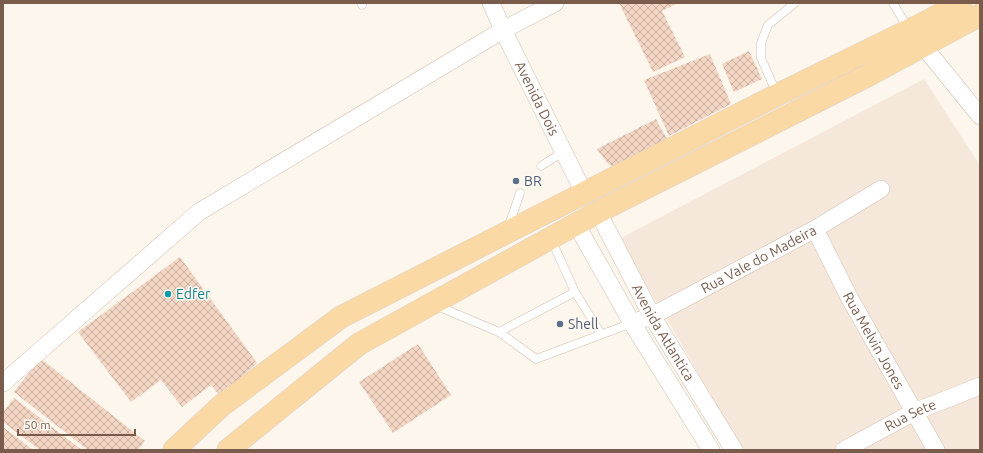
<svg xmlns="http://www.w3.org/2000/svg" width="983" height="453" viewBox="0 0 983 453" font-family="Ubuntu,sans-serif">
	<style>
		.residential { fill: #f5e8da }
		.building { fill: url(#building-cross-hatch) }
		.lines { fill: none; stroke-linecap: round; stroke-linejoin: round }
		.lane-casing { stroke: #d1beb0; stroke-width: 9 }
		.street-casing { stroke: #d1beb0; stroke-width: 18 }
		.primary-casing { stroke: #dad1cd; stroke-width: 23 }
		.lane { stroke: #fff; stroke-width: 8 }
		.street { stroke: #fff; stroke-width: 17 }
		.primary { stroke: #fbd9a5; stroke-width: 22 }
		.service-dot { fill: #5c6f8a; stroke: #fffaf3; stroke-width: 1.5 }
		.culture-dot { fill: #0f9aa8; stroke: #fffaf3; stroke-width: 1.5 }
		.labels { text-anchor: middle; dominant-baseline: central; stroke-width: 3; stroke-linejoin: round; paint-order: stroke }
		.street-label { font-size: 14px; fill: #7a5c4d; stroke: #fffaf3 }
		.service-label { font-size: 14px; fill: #4e5e75; stroke: #fffaf3; text-anchor: start }
		.culture-label { font-size: 14px; fill: #0d838f; stroke: #fffaf3; text-anchor: start }
	</style>
	<defs>
		<pattern id="building-cross-hatch" width="8" height="8" patternUnits="userSpaceOnUse"><rect width="8" height="8" fill="#f3d5c3"/><path d="M0 0l8 8M0 8l8-8" fill="none" stroke="#cab0a1"/></pattern>
	</defs>
	<rect width="100%" height="100%" fill="#fdf6ec"/>
	<polygon class="residential" points="924,79 980,165 980,450 742,450 667,319 617,240"/>
	<g class="building">
		<polygon points="619,3 678,3 662,11 685,57 653,72"/>
		<polygon points="749,51 762,79 734,92 722,64"/>
		<polygon points="710,54 731,104 669,136 644,80"/>
		<polygon points="656,119 667,139 614,167 608,164 597,149"/>
		<polygon points="180,257 257,363 220,396 211,385 182,407 161,380 131,402 78,332"/>
		<polygon points="418,344 451,395 393,433 359,382"/>
		<polygon points="40,358 145,441 138,450 88,450 14,392"/>
		<polygon points="14,398 82,450 40,450 3,422 3,412"/>
		<polygon points="3,427 33,450 3,450"/>
	</g>
	<g class="lines">
		<g class="lane-casing">
			<g id="lane">
				<polyline points="361,3 362,5"/>
				<polyline points="893,3 909,30"/>
				<polyline points="777,94 761,58 761,43 768,25 795,3"/>
				<polyline points="541,166 563,152"/>
				<polyline points="508,228 520,193"/>
				<polyline points="575,292 601,334"/>
				<polyline points="435,305 499,332 575,292 551,239"/>
				<polyline points="499,332 536,359 632,323"/>
			</g>
		</g>
		<g class="street-casing">
			<g id="street">
				<path id="s1" d="M491,3L503,30L584,193"/>
				<polyline points="916,37 980,116"/>
				<path id="s2" d="M598,212L652,316L734,450"/>
				<polyline points="576,224 632,323 711,450"/>
				<path id="s3" d="M815,229L849,297L936,450"/>
				<path id="s4" d="M632,323L652,316L815,229L881,189"/>
				<polyline points="3,383 199,212 503,30 555,3"/>
				<path id="s5" d="M844,450L914,412L980,386"/>
			</g>
		</g>
		<g class="primary-casing">
			<g id="primary">
				<polyline points="174,450 221,406 341,317 777,95 928,21 961,3"/>
				<polyline points="228,450 359,344 598,212 869,75 980,15"/>
			</g>
		</g>
		<use href="#lane" class="lane"/>
		<use href="#street" class="street"/>
		<use href="#primary" class="primary"/>
	</g>
	<g class="service-dot">
		<circle cx="516" cy="181" r="4"/>
		<circle cx="560" cy="324" r="4"/>
	</g>
	<circle class="culture-dot" cx="168" cy="294" r="4"/>
	<g class="labels">
		<g class="street-label">
			<text stroke="none"><textPath href="#s1" startOffset="106">Avenida Dois</textPath></text>
			<text stroke="none"><textPath href="#s4" startOffset="142">Rua Vale do Madeira</textPath></text>
			<text stroke="none"><textPath href="#s2" startOffset="137">Avenida Atlantica</textPath></text>
			<text stroke="none"><textPath href="#s3" startOffset="126">Rua Melvin Jones</textPath></text>
			<text stroke="none"><textPath href="#s5" startOffset="75">Rua Sete</textPath></text>
		</g>
		<g class="service-label">
			<text x="524" y="181">BR</text>
			<text x="568" y="324">Shell</text>
		</g>
		<g class="culture-label">
			<text x="176" y="294">Edfer</text>
		</g>
	</g>
	<rect width="983" height="453" fill="none" stroke="#7a5c4d" stroke-width="8"/>
	<path d="M18 429v6h117v-6" fill="none" stroke="#7a5c4d" stroke-width="2"/>
	<text x="24" y="429" font-size="12" fill="#7a5c4d" stroke="#fffaf3" stroke-width="3" paint-order="stroke">50 m</text>
</svg>
